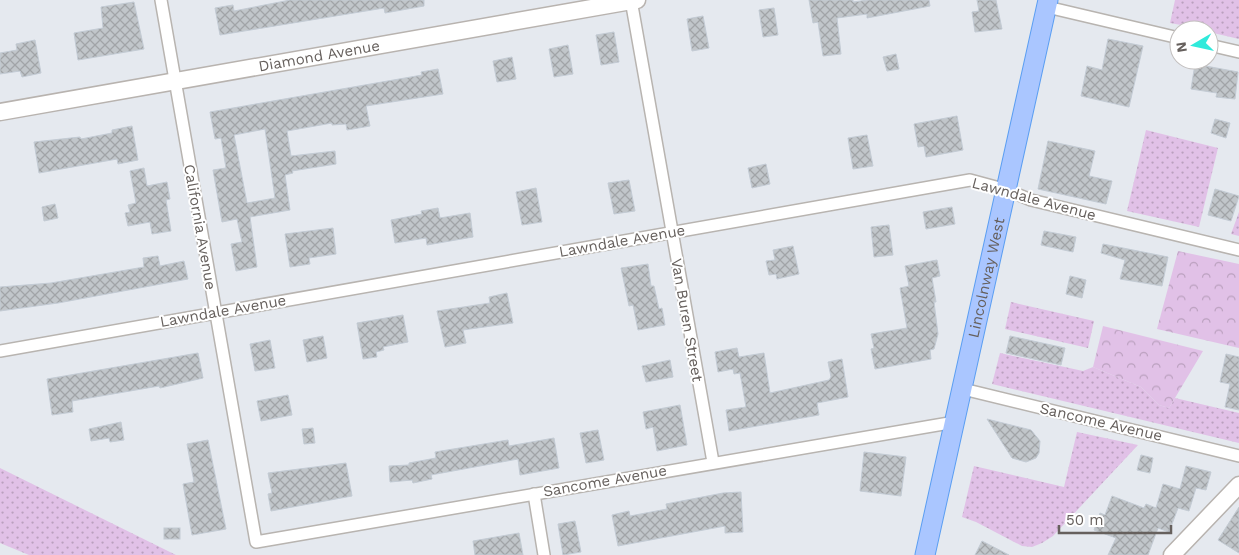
<svg xmlns="http://www.w3.org/2000/svg" width="1239" height="555" viewBox="0 0 1239 555" font-family="'Work Sans',sans-serif">
	<style>
		.grass { fill: url(#grass-dots) }
		.forest { fill: url(#forest-crowns) }
		.building { fill: url(#building-cross-hatch); stroke: #c3cbd4; fill-rule: evenodd }
		.lines { fill: none; stroke-linecap: round; stroke-linejoin: round }
		.street-casing { stroke: #b8b4b0; stroke-width: 14 }
		.secondary-casing { stroke: #b8b3af; stroke-width: 19 }
		.primary-casing { stroke: #5b9ef2; stroke-width: 21 }
		.street { stroke: #fff; stroke-width: 11 }
		.secondary { stroke: #fff; stroke-width: 16 }
		.primary { stroke: #aac6ff; stroke-width: 19 }
		.labels { text-anchor: middle; dominant-baseline: central; stroke-width: 4; stroke-linejoin: round; paint-order: stroke }
		.street-label { font-size: 15px; fill: #66605d; stroke: #fff }
	</style>
	<defs>
		<pattern id="grass-dots" width="8" height="8" patternUnits="userSpaceOnUse" patternTransform="scale(1.25)"><rect width="8" height="8" fill="#e1c1e7"/><path d="M2 2h.1M6 6h.1" fill="none" stroke="#baa0be" stroke-width="1.8" stroke-linecap="round"/></pattern>
		<pattern id="forest-crowns" width="20" height="18" patternUnits="userSpaceOnUse" patternTransform="scale(1.25)"><rect width="20" height="18" fill="#e1c1e7"/><path d="M2 6a3 3 0 1 1 6 0M12 15a3 3 0 1 1 6 0" fill="none" stroke="#baa0be"/></pattern>
		<pattern id="building-cross-hatch" width="8" height="8" patternUnits="userSpaceOnUse" patternTransform="scale(1.25)"><rect width="8" height="8" fill="#c1c6ca"/><path d="M0 0l8 8M0 8l8-8" fill="none" stroke="#a1a4a7"/></pattern>
	</defs>
	<rect width="100%" height="100%" fill="#e5e9ef"/>
	<g class="grass">
		<polygon points="1175,0 1239,0 1239,39 1209,32 1209,30 1170,23"/>
		<polygon points="1146,130 1218,148 1199,227 1127,211"/>
		<polygon points="1239,212 1239,236 1231,234"/>
		<polygon points="1011,302 1094,321 1088,348 1005,329"/>
		<polygon points="1000,353 1083,371 1093,367 1141,387 1159,405 1169,408 1175,398 1239,413 1239,443 992,384"/>
		<polygon points="1077,432 1138,445 1053,536 1042,543 1032,547 1022,546 976,522 962,517 974,466 1064,487"/>
		<polygon points="0,468 176,555 29,555 0,543"/>
	</g>
	<g class="forest">
		<polygon points="1178,251 1239,264 1239,348 1157,329"/>
		<polygon points="1103,326 1203,351 1169,408 1159,405 1141,387 1093,367"/>
	</g>
	<g class="building">
		<polygon points="290,0 424,0 424,6 385,13 384,8 220,35 215,8 233,5 234,11"/>
		<polygon points="809,0 853,0 853,2 868,0 929,0 930,6 867,18 867,14 837,18 841,54 823,56 818,22 813,23"/>
		<polygon points="977,0 996,0 1002,29 975,32 972,12 979,11"/>
		<polygon points="134,2 144,49 78,60 74,33 103,28 101,7"/>
		<polygon points="774,8 778,35 763,37 759,10"/>
		<polygon points="703,16 709,48 692,51 687,19"/>
		<polygon points="614,32 619,62 601,65 596,35"/>
		<polygon points="1108,39 1143,46 1129,107 1081,96 1087,66 1102,70"/>
		<polygon points="35,40 41,73 22,77 20,71 0,74 0,53 17,50 16,44"/>
		<polygon points="568,45 573,74 554,77 549,49"/>
		<polygon points="896,54 899,69 887,71 883,57"/>
		<polygon points="512,57 516,79 497,82 493,61"/>
		<polygon points="1195,64 1238,72 1235,99 1216,97 1217,93 1191,89"/>
		<path d="M438,69L443,94L366,106L370,126L347,130L346,124L332,125V123L287,131L291,156L335,151L336,164L292,171L293,173L285,175L290,210L250,217L257,267L236,271L231,244L242,242L237,219L222,222L213,170L226,168L221,138L215,139L210,112L422,75L421,72ZM265,129L275,198L247,203L234,135Z"/>
		<polygon points="957,116 963,150 926,157 924,146 918,147 914,124"/>
		<polygon points="1215,119 1230,123 1226,138 1211,133"/>
		<polygon points="132,126 138,160 118,164 117,159 39,173 34,142 80,137 81,139 112,133 112,130"/>
		<polygon points="867,135 873,166 853,169 848,138"/>
		<polygon points="1048,141 1095,151 1089,176 1112,181 1106,204 1038,189"/>
		<polygon points="766,164 770,184 752,188 748,168"/>
		<polygon points="144,168 147,186 167,182 170,199 166,200 171,231 152,234 150,222 128,226 125,213 130,212 128,205 136,203 130,171"/>
		<polygon points="629,180 635,211 614,214 608,183"/>
		<polygon points="536,188 542,222 522,225 516,192"/>
		<polygon points="1215,189 1239,196 1231,221 1208,215"/>
		<polygon points="55,204 58,218 44,221 42,207"/>
		<polygon points="952,207 955,224 926,229 923,212"/>
		<polygon points="438,208 440,218 470,213 473,237 427,245 426,238 395,243 391,220 422,214 421,211"/>
		<polygon points="889,225 893,255 874,257 871,227"/>
		<polygon points="333,228 336,254 309,258 310,264 290,267 285,234"/>
		<polygon points="1044,231 1076,237 1073,252 1041,245"/>
		<polygon points="1103,244 1168,257 1162,286 1120,279 1125,260 1101,253"/>
		<polygon points="793,246 799,274 777,279 776,274 769,275 766,261 775,260 773,250"/>
		<polygon points="158,256 160,266 184,261 188,279 58,303 0,311 0,287 51,283 144,267 143,258"/>
		<polygon points="937,260 940,276 932,278 936,302 934,302 938,334 934,349 930,350 931,359 875,369 871,349 874,348 871,334 907,328 900,288 909,286 905,266"/>
		<polygon points="648,264 651,286 654,286 659,309 662,308 665,325 638,330 633,305 629,306 621,268"/>
		<polygon points="1070,276 1086,280 1082,298 1066,294"/>
		<polygon points="507,293 513,323 463,330 466,343 445,347 437,311 490,303 489,297"/>
		<polygon points="403,315 408,342 383,347 384,350 376,352 377,357 363,359 357,323"/>
		<polygon points="323,336 327,358 307,362 303,340"/>
		<polygon points="1010,336 1065,348 1061,365 1006,353"/>
		<polygon points="270,340 275,368 255,371 250,344"/>
		<polygon points="737,348 739,357 764,353 770,393 829,380 831,377 828,362 842,359 848,397 817,403 819,415 729,431 726,410 746,407 740,373 734,374 733,369 718,372 715,352"/>
		<polygon points="198,353 203,378 160,388 159,386 72,401 73,412 52,415 47,379"/>
		<polygon points="1226,354 1239,357 1239,410 1225,407 1230,384 1220,382"/>
		<polygon points="670,360 673,377 646,382 642,366"/>
		<polygon points="288,395 292,415 261,421 257,401"/>
		<polygon points="680,405 687,445 657,451 653,427 646,429 643,412"/>
		<polygon points="987,419 1031,430 1040,441 1039,453 1036,458 1026,462 1012,458"/>
		<polygon points="121,422 124,440 110,442 109,438 91,441 89,429"/>
		<polygon points="313,428 315,443 304,444 302,429"/>
		<polygon points="598,430 604,460 586,463 580,433"/>
		<polygon points="554,438 559,468 520,475 518,459 431,475 432,479 413,483 412,480 390,482 389,466 409,465 409,463 436,458 435,452 508,440 509,446"/>
		<polygon points="208,440 226,529 192,535 183,484 194,482 187,444"/>
		<polygon points="864,452 906,457 901,496 860,491"/>
		<polygon points="1141,455 1153,458 1150,473 1137,470"/>
		<polygon points="346,463 352,496 271,511 268,494 272,493 268,473"/>
		<polygon points="1186,466 1211,472 1206,490 1196,488 1189,511 1178,508 1169,532 1158,528 1148,555 1108,555 1116,538 1094,530 1100,513 1105,515 1112,496 1144,508 1146,504 1156,508 1163,484 1180,489"/>
		<polygon points="741,492 743,532 725,533 725,526 618,546 612,515 629,511 630,516 667,509 666,504 723,493"/>
		<polygon points="1239,507 1239,553 1218,540"/>
		<polygon points="575,521 581,552 563,555 558,524"/>
		<rect x="164" y="528" width="16" height="11"/>
		<polygon points="519,533 523,555 475,555 473,541"/>
		<polygon points="982,541 1009,555 975,555"/>
	</g>
	<g class="lines">
		<g class="street-casing">
			<g id="street">
				<polyline points="161,0 256,542 955,422"/>
				<polyline points="631,0 713,462"/>
				<polyline points="1047,7 1179,38"/>
				<polyline points="1209,45 1239,52"/>
				<polyline points="0,351 970,180 1007,190 1031,200 1239,250"/>
				<polyline points="963,389 1239,456"/>
				<polyline points="534,494 544,555"/>
			</g>
		</g>
		<g class="secondary-casing">
			<g id="secondary">
				<path id="s1" d="M0,112L637,0"/>
				<polyline points="1172,555 1239,485"/>
			</g>
		</g>
		<g class="primary-casing">
			<g id="primary">
				<path id="s2" d="M925,555L1048,0"/>
			</g>
		</g>
		<use href="#street" class="street"/>
		<use href="#secondary" class="secondary"/>
		<use href="#primary" class="primary"/>
	</g>
	<g class="labels">
		<g class="street-label">
			<text stroke="none"><textPath href="#s1" startOffset="324">Diamond Avenue</textPath></text>
			<text transform="translate(1034 199) rotate(15)">Lawndale Avenue</text>
			<text transform="translate(200 227) rotate(80)">California Avenue</text>
			<text transform="translate(622 241) rotate(-10)">Lawndale Avenue</text>
			<text stroke="none"><textPath href="#s2" startOffset="284">Lincolnway West</textPath></text>
			<text transform="translate(223 311) rotate(-10)">Lawndale Avenue</text>
			<text transform="translate(687 320) rotate(80)">Van Buren Street</text>
			<text transform="translate(1101 422) rotate(13)">Sancome Avenue</text>
			<text transform="translate(605 481) rotate(-10)">Sancome Avenue</text>
		</g>
	</g>
	<g transform="translate(1194 45) rotate(261)"><circle r="24" fill="#ffffff" stroke="#c2bfbe"/>
	<path d="M0-4L9 19L0 12L-9 19Z" fill="#30eadb"/>
	<text y="-8" font-size="14" font-weight="bold" text-anchor="middle" fill="#66605d">N</text>
	</g>
	<path d="M1059 525v8h112v-8" fill="none" stroke="#66605d" stroke-width="2.5"/>
	<text x="1066" y="525" font-size="15" fill="#66605d" stroke="#ffffff" stroke-width="4" paint-order="stroke">50 m</text>
</svg>
